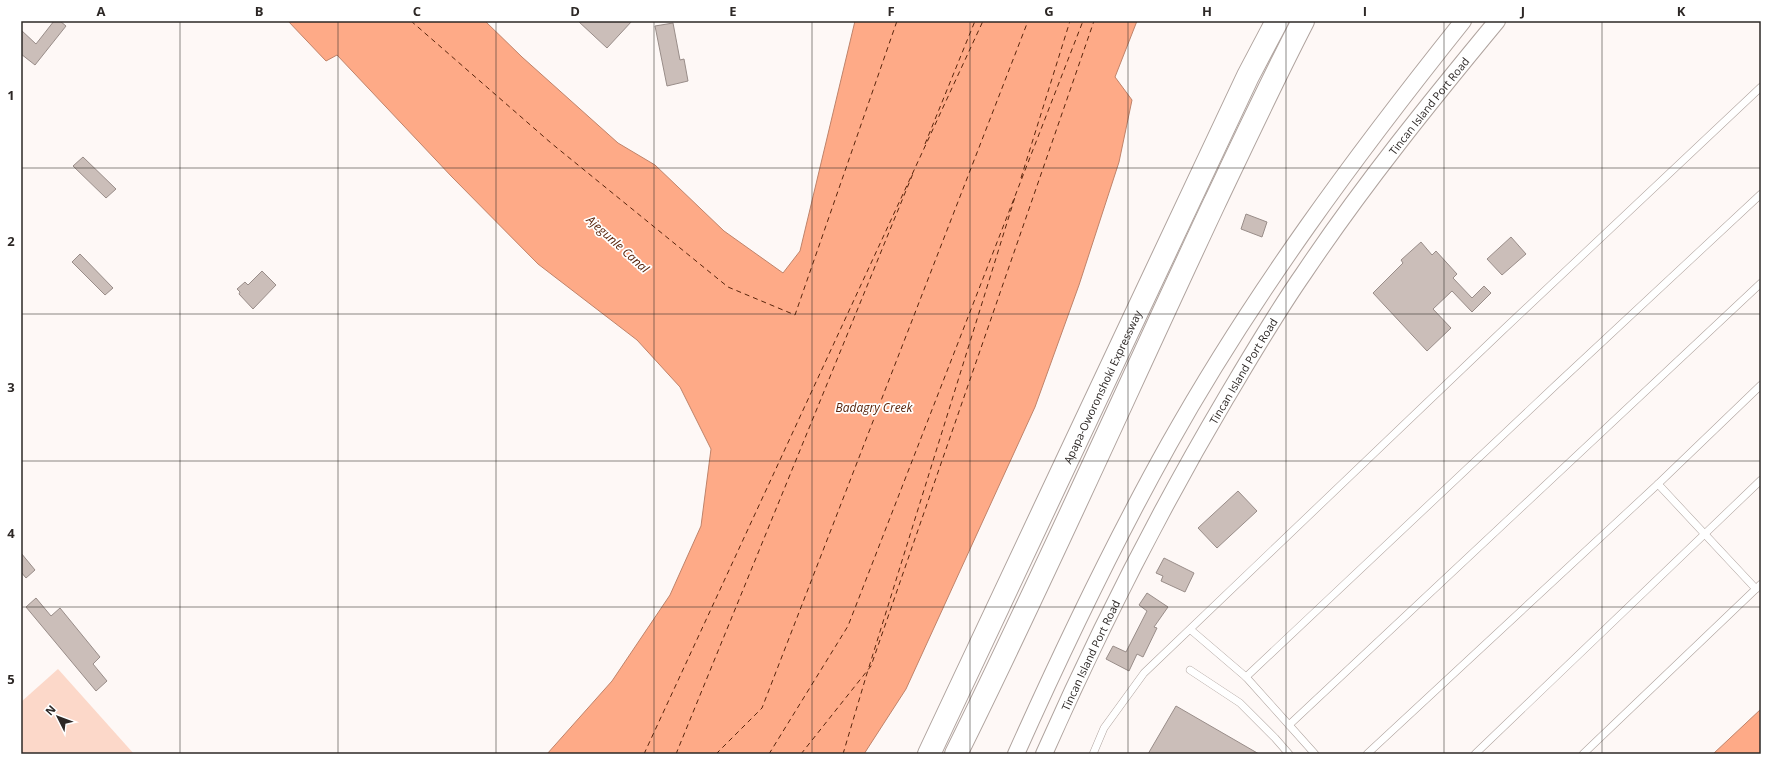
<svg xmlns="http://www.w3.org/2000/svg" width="1782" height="775" viewBox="0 0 1782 775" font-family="'Open Sans',sans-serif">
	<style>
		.green { fill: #fcd8c9 }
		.water { fill: #feaa87; stroke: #bf836a }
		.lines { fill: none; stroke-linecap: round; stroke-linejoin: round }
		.ferry { stroke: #59250c; stroke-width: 1; stroke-dasharray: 5 4; stroke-linecap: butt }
		.building { fill: #cbbeb9; stroke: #998d89 }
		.service-casing { stroke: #afa39e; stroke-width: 8 }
		.tertiary-casing { stroke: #afa39e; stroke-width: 18 }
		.motorway-casing { stroke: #afa39e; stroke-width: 24 }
		.service { stroke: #fff; stroke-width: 7 }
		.tertiary { stroke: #fff; stroke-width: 16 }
		.motorway { stroke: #fff; stroke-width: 22 }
		.grid { fill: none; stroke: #2d2826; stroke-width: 1; stroke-opacity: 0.55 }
		.labels { text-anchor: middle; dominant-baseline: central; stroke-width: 3.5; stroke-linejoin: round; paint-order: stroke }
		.street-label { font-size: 11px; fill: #2d2826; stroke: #fff }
		.water-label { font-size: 12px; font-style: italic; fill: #59250c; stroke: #fff }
		.neatline { fill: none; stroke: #2d2826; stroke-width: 1.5 }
		.grid-label { font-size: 13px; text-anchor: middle; font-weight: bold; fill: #2d2826 }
	</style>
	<rect width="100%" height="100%" fill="#fef8f6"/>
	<polygon class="green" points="58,669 134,754 21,754 21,702"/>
	<g class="water">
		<polygon points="288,21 485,21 522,57 618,143 655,165 724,231 783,273 800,251 855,21 1137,21 1115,77 1132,100 1119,162 1079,285 1035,407 906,689 864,754 547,754 612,681 670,595 701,526 711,449 680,387 637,340 538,264 452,177 337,55 326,61"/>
		<polygon points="1761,709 1761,754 1713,754"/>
	</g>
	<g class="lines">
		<g class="ferry">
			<polyline points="411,21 551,143 728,287 795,315 897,21"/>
			<polyline points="925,144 975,21"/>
			<polyline points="1021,178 1070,21"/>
			<polyline points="869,667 1015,197"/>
			<polyline points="644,754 983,21"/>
			<polyline points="676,754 914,171"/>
			<polyline points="716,754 762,708 1028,21"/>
			<polyline points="769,754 848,626 1083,21"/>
			<polyline points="801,754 871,666 1094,21"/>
			<polyline points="843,754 868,670"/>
		</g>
	</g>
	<g class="building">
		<polygon points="54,21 60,21 66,26 35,65 21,54 21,30 36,44"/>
		<polygon points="578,21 632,21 607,48"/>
		<polygon points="673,23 680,60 684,59 688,81 667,86 655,26"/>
		<polygon points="83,157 116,189 106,198 73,166"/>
		<polygon points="1246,214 1267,222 1262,237 1241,229"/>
		<polygon points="1511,237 1526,254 1502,275 1487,259"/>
		<polygon points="1421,242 1432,255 1436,251 1457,274 1453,278 1472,298 1484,286 1491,293 1472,312 1452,291 1433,309 1451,328 1427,351 1373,293 1403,263 1401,260"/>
		<polygon points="80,254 113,288 105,295 72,262"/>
		<polygon points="262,271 276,285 253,309 239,294 240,292 237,289 245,282 248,285"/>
		<polygon points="1238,491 1257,511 1217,548 1198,528"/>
		<polygon points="21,553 35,570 26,578 21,572"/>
		<polygon points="1164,558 1194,573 1185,592 1161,581 1163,576 1156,573"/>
		<polygon points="1147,593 1168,607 1154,627 1157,628 1143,657 1137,654 1129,671 1106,659 1113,646 1126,652 1147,611 1139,605"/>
		<polygon points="36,598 51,616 60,608 100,657 93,664 107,681 96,691 26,607"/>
		<polygon points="1176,706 1259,754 1148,754"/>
	</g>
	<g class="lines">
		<g class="service-casing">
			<g id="service">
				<polyline points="1658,484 1756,589"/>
				<polyline points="1191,630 1246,677 1315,754"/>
				<polyline points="1190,670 1240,703 1275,738 1289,754"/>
				<polyline points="1246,677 1556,385 1761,194"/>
				<polyline points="1289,725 1761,283"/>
				<polyline points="1093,754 1104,728 1144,673 1503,330 1761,87"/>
				<polyline points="1367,754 1658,484 1761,385"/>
				<polyline points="1475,754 1761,480"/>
				<polyline points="1583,754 1761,584"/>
			</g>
		</g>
		<g class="tertiary-casing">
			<g id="tertiary">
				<path d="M1016,754C1063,649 1113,544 1169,444C1253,294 1356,155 1463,21"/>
				<path id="s1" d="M1044,754C1098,632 1158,513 1226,398C1251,356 1276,313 1304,273C1363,185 1430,102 1497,21"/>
			</g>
		</g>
		<g class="motorway-casing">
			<g id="motorway">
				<path id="s2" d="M929,754L1248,76L1277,21"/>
				<path d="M956,754C1046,573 1128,387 1214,204C1243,143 1272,81 1303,21"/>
			</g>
		</g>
		<use href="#service" class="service"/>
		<use href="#tertiary" class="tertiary"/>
		<use href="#motorway" class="motorway"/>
	</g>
	<path class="grid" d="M180,21V754M338,21V754M496,21V754M654,21V754M812,21V754M970,21V754M1128,21V754M1286,21V754M1444,21V754M1602,21V754M21,168H1761M21,314H1761M21,461H1761M21,607H1761"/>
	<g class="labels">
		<g class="street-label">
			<text stroke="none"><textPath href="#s1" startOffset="756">Tincan Island Port Road</textPath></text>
			<text stroke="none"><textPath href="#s1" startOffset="432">Tincan Island Port Road</textPath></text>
			<text stroke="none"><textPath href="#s2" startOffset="406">Apapa-Oworonshoki Expressway</textPath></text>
			<text stroke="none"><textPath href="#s1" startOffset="109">Tincan Island Port Road</textPath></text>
		</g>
		<g class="water-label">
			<text transform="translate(618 244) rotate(42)">Ajegunle Canal</text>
			<text x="874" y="407">Badagry Creek</text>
		</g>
	</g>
	<rect width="1782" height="775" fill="none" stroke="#ffffff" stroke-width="44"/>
	<g transform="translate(58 717) rotate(312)" stroke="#ffffff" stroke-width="3" paint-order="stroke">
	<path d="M0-3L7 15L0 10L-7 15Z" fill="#2d2826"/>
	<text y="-6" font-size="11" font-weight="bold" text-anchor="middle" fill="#2d2826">N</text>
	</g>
	<rect x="22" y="22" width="1738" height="731" class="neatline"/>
	<g class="grid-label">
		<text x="101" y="16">A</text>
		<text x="259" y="16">B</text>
		<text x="417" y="16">C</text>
		<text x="575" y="16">D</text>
		<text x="733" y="16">E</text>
		<text x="891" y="16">F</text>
		<text x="1049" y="16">G</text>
		<text x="1207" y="16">H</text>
		<text x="1365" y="16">I</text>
		<text x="1523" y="16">J</text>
		<text x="1681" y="16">K</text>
		<text x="11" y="100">1</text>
		<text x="11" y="246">2</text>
		<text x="11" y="392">3</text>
		<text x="11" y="538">4</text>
		<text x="11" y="684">5</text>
	</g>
</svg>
